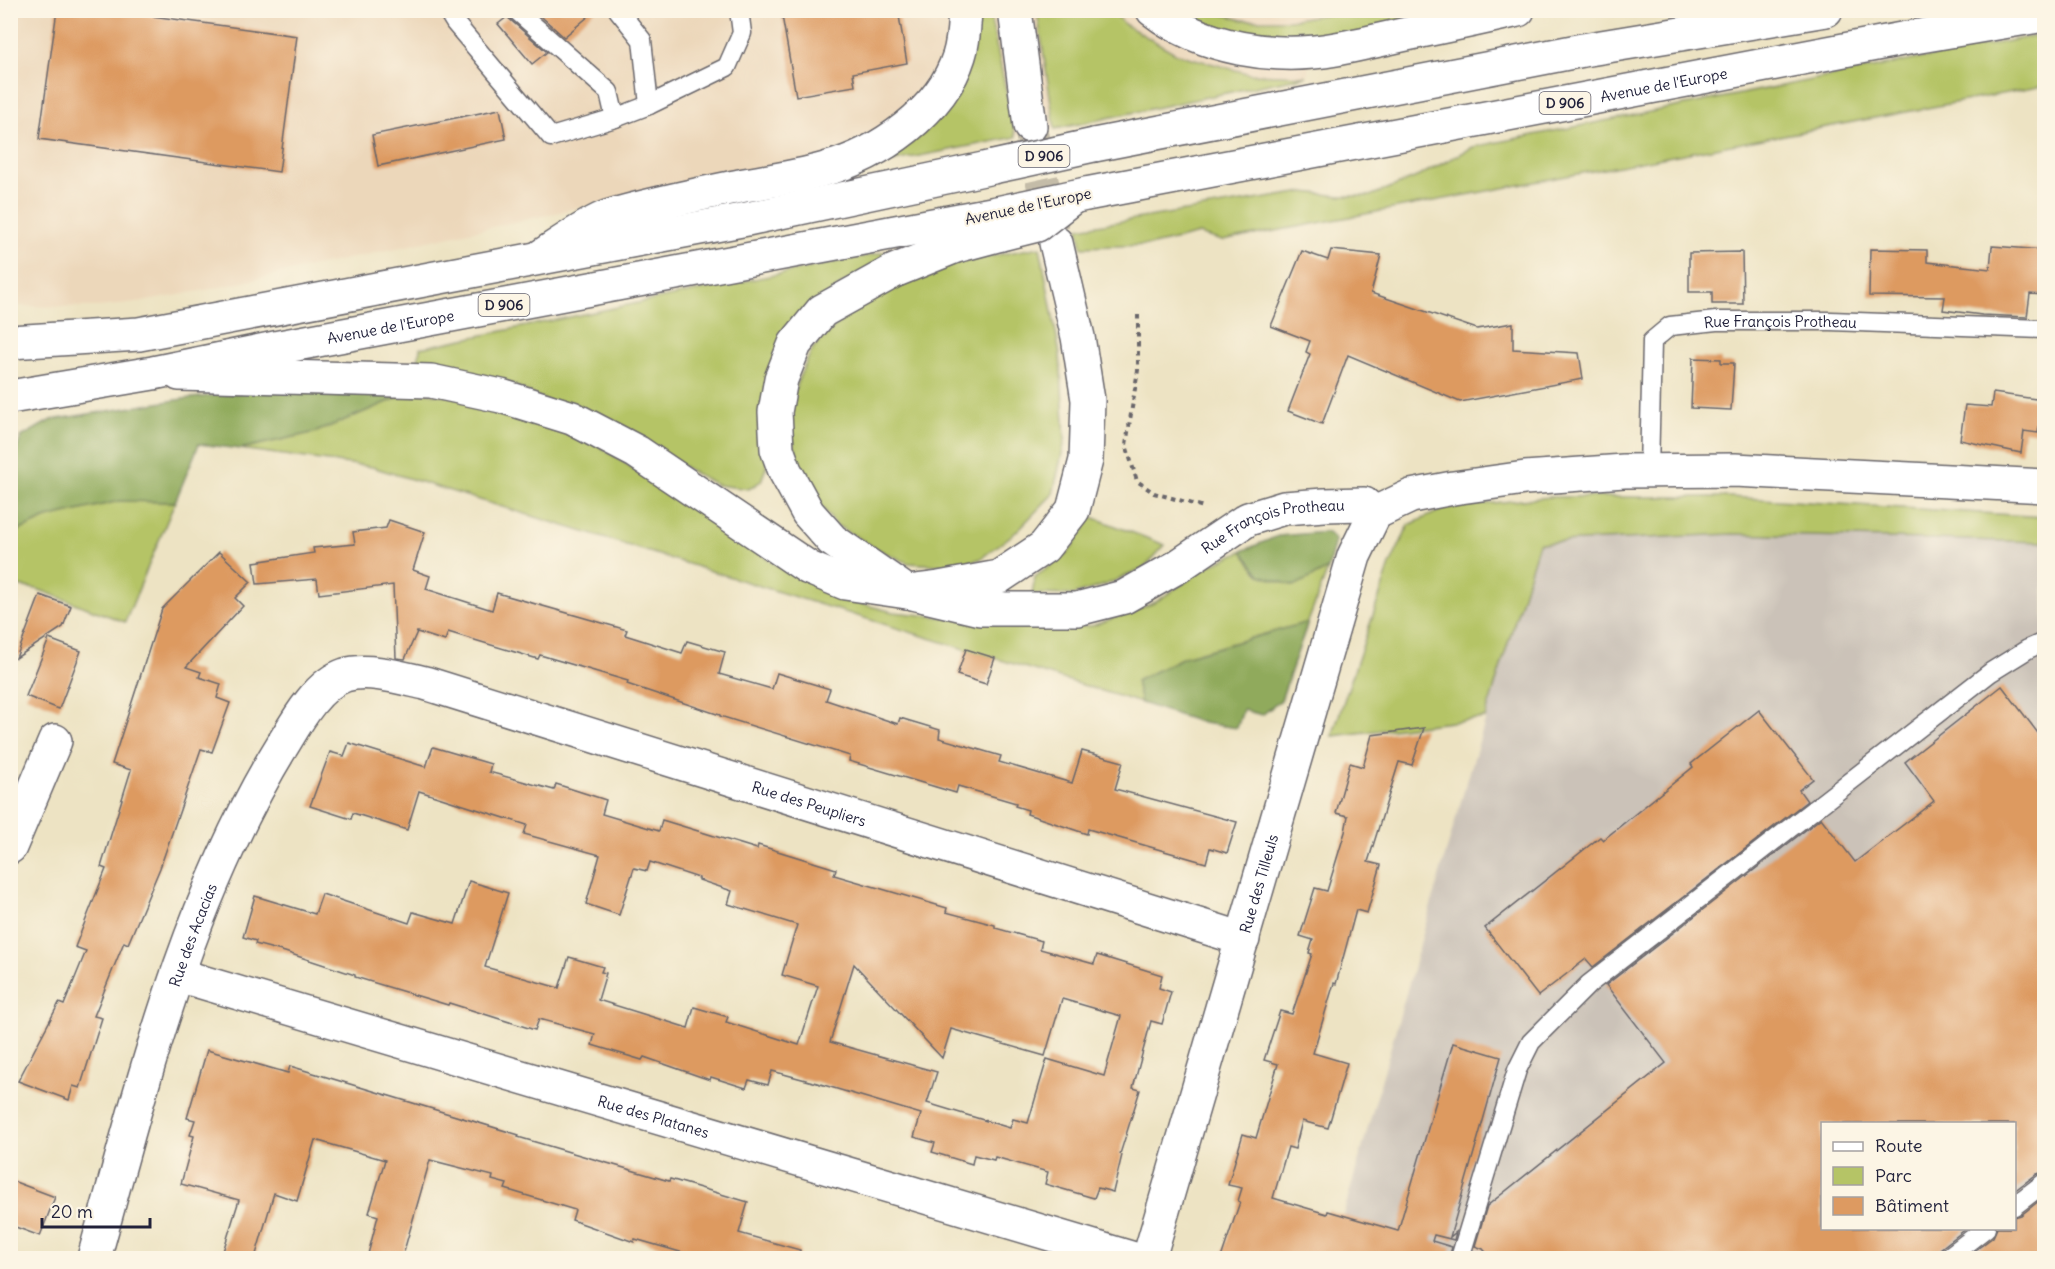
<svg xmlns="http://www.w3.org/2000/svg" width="2055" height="1269" viewBox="0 0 2055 1269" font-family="Delius,sans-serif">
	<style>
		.built { fill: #ecd7ba }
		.industrial { fill: #cbc2b8; fill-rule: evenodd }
		.green { fill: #b5c466; stroke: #6c7350; stroke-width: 1.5 }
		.forest { fill: #90aa5b; stroke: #59664b; stroke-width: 1.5 }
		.building { fill: #dd9a61; fill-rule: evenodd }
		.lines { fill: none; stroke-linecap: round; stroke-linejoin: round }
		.secondary-tunnel { stroke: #c4bca8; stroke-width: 33; stroke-dasharray: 33 16; stroke-linecap: butt }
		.lane-casing { stroke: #69666b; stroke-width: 21 }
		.street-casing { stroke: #69666b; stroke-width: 36 }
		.secondary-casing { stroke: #69666b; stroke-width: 36 }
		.primary-casing { stroke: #69666b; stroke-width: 36 }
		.path { stroke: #69666b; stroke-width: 4; stroke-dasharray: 4.5 4.5; stroke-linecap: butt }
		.lane { stroke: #fff; stroke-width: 18 }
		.street { stroke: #fff; stroke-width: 33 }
		.secondary { stroke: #fff; stroke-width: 33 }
		.primary { stroke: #fff; stroke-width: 33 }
		.secondary-bridge-casing { stroke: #69666b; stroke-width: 36; stroke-linecap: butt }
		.primary-bridge-casing { stroke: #69666b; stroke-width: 36; stroke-linecap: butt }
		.secondary-bridge { stroke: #fff; stroke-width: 33 }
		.primary-bridge { stroke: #fff; stroke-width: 33 }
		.labels { text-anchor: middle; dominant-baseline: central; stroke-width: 4.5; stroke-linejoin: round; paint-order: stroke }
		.shield { fill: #fcf5e5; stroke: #63616e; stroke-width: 1.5 }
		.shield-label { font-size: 14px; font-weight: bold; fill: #22223b }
		.street-label { font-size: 15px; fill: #22223b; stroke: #fcf5e5 }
	</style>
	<rect width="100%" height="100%" fill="#fcf5e5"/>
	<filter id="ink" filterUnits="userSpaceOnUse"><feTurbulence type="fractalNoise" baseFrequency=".0167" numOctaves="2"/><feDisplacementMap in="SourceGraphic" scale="12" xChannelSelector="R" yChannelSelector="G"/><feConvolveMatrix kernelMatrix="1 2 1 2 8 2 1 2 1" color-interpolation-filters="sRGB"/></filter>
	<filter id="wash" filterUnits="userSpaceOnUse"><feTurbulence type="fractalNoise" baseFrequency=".008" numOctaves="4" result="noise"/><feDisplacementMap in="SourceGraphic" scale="24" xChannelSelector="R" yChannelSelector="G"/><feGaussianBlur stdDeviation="1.35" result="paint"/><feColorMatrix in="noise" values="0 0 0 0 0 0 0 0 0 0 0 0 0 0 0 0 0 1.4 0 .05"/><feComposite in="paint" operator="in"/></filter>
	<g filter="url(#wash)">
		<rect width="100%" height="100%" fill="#ede3c3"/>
		<polygon class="built" points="10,11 1483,11 1313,42 1307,76 884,163 632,196 216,288 136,303 97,307 11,306"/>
		<path class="industrial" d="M1699,530L2044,542V1258H1331L1455,821L1539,543ZM1822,1124H2014V1228H1822Z"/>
		<g class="green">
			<polygon points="1356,10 1483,11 1313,42 1230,34 1176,11 1212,11 1242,20 1289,20"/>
			<polygon points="977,11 989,11 1016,137 884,163 924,133"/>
			<polygon points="1037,11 1113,11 1124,24 1177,54 1250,74 1307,76 1055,129"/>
			<polygon points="2044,34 2044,86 1222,241 1199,234 1153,245 1082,247 1078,228 1304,192 1341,196 1370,196 1419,176 1473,147"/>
			<polygon points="1040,247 1060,354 1065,440 1053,494 1016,532 980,559 952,566 908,563 877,549 836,525 816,500 799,466 787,413 801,373 813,348 865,298 932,267"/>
			<polygon points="900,249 840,285 789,329 767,465 761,481 749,489 717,485 677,463 505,381 418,364 420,348"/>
			<polygon points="414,391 469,399 595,443 784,570 851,601 893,612 1030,626 1092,626 1154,603 1210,565 1242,551 1260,575 1294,586 1328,569 1308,622 1184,657 1136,681 1141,703 372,467 240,449 316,432"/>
			<polygon points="1550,497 1729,497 2044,517 2044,542 1733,534 1539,543 1485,718 1332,736 1390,565 1409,525 1446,508"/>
			<polygon points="119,501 175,502 125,622 37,589 11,585 11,534 47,518"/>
			<polygon points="1092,517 1165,545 1144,568 1105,585 1073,595 1032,594 1035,577 1068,553"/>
		</g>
		<g class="forest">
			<polygon points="277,388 414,391 316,432 240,449 199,444 175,502 119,501 47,518 11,534 11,467 21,437 51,420 183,399"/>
			<polygon points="1327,532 1335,540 1328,569 1294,586 1260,575 1242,551 1278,536"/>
			<polygon points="1308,622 1281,700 1262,715 1243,710 1237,728 1203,723 1141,703 1136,681 1184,657"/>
		</g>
		<g id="blocks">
			<g class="building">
				<polygon points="57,10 108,10 297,36 279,172 39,139"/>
				<polygon points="534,10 596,10 564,37"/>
				<polygon points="781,10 898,10 907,63 853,73 855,86 796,96"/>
				<polygon points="507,17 547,52 532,64 498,24"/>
				<polygon points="500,109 506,139 378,166 372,135"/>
				<polygon points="1992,246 2044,250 2044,295 2030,294 2027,317 1982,315 1943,310 1945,297 1869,296 1870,249 1927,250 1927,262 1990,269"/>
				<polygon points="1331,250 1381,255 1371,293 1477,329 1513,323 1513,349 1579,353 1583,379 1460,402 1348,355 1322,424 1288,411 1310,354 1306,352 1310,341 1271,326 1302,251 1328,260"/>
				<polygon points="1742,252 1743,304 1712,304 1712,292 1689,292 1689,253"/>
				<polygon points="1693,358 1721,359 1721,363 1734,363 1731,410 1691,408"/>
				<polygon points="1993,393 2043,400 2038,433 2024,431 2021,453 1960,440 1965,405 1991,407"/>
				<polygon points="389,520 425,532 413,570 430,576 426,589 492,610 497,593 627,630 625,635 682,653 687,641 725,652 719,674 772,689 777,673 830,689 826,700 898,724 900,718 940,730 939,738 1001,756 999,762 1072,783 1082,751 1123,762 1115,789 1237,822 1227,853 1210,848 1206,863 1088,829 1087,834 1027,814 1028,810 1015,806 1016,803 958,786 956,793 849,761 850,756 720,716 720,715 627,684 628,681 540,655 538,659 448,632 445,641 417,632 405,659 396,658 393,585 319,594 317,579 257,584 254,562 314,553 313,548 355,544 353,532 386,528"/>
				<polygon points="219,552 251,582 235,598 243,606 186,667 201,672 199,677 221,684 217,698 230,703 212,752 201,749 160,868 128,944 124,942 94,1016 102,1018 80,1088 73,1086 69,1100 18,1081 59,1003 64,1005 86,951 75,947 106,869 101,867 131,770 112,764 162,609"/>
				<polygon points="40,595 71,606 63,627 16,658"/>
				<polygon points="49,639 81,651 59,709 26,696"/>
				<polygon points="966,649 995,658 986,684 957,675"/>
				<polygon points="2002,686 2044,741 2044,1172 2037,1174 2014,1191 2014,1124 1822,1124 1822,1228 1967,1228 1940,1249 1936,1258 1491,1258 1483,1249 1475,1246 1487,1206 1666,1063 1606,985 1821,818 1855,862 1934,801 1905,762"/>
				<polygon points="1759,710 1813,779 1799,790 1807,801 1593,967 1586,959 1538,996 1485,928 1600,837 1603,840 1693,767 1691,764"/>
				<polygon points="1424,728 1412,765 1399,762 1368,862 1381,865 1367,913 1356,910 1336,984 1334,983 1313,1053 1347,1063 1328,1128 1302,1121 1295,1149 1288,1147 1273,1198 1327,1214 1328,1211 1398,1231 1453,1043 1501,1057 1450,1237 1456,1232 1454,1240 1434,1235 1432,1241 1452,1247 1449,1258 1221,1258 1240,1202 1238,1201 1242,1188 1228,1185 1237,1154 1243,1134 1256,1138 1278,1064 1264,1060 1280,1011 1292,1014 1312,954 1309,953 1313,940 1300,936 1315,888 1327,891 1345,832 1348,816 1336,813 1350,763 1363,767 1372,735"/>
				<path d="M349,743L426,767L433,747L491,764L489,772L554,790L556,784L606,800L602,814L659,831L662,820L757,849L758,845L836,869L834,875L947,908L946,912L995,925V928L1042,941L1040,949L1094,964L1097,955L1162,975L1159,988L1171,992L1162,1024L1151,1021L1133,1088L1140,1090L1120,1154L1122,1155L1113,1192L1098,1188L1094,1198L1045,1184L1048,1172L995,1157L994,1160L974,1155L972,1164L932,1152L935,1143L914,1137L921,1114L817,1083L772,1071L768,1085L749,1080L746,1088L711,1077L710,1080L644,1057L642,1060L592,1045L595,1034L539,1019L535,1030L449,1003L448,1005L355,977V975L285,952L255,944L256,941L243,937L255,896L315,914L322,894L409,923L413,912L455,924L469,881L508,893L485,967L559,988L569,957L603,967L601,972L606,973L598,1000L688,1028L694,1007L728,1017L726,1022L799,1045L818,986L782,975L797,925L728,904L732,891L699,880V878L650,862L647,871L634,868L619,915L586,904L600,855L524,834L527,825L419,791L407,830L353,813L351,819L310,806L330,752L344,756ZM854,964L942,1058L951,1029L1045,1056L1062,999L1121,1016L1104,1076L1047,1059L1028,1123L1013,1119L1010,1128L927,1103L937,1072L830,1042Z"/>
				<polygon points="207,1050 288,1073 290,1066 519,1135 518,1137 669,1181 670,1179 748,1202 739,1233 800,1250 799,1258 701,1258 635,1239 634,1242 572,1220 575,1210 505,1189 507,1184 492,1180 493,1176 430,1160 402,1258 367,1258 378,1216 369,1213 385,1160 315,1140 297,1201 274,1193 255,1258 221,1258 239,1200 181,1184 194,1136 190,1135 195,1120 187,1118"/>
				<polygon points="10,1180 55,1197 40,1236 10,1225"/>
				<polygon points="2044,1197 2044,1258 1965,1258 1993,1237 1997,1228 2014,1228 2014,1217 2021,1215"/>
			</g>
		</g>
	</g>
	<g filter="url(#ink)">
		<use href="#blocks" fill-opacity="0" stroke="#69666b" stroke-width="1.5"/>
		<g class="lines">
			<polyline class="secondary-tunnel" points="1031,131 1053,230"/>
			<g class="lane-casing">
				<g id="lane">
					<polyline points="447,10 455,23 551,137 615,118 649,105 727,67 742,33 739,10"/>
					<polyline points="516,10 609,92 615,118"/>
					<polyline points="618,10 642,40 649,105"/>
					<path id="s1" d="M1649,471L1652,341L1670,326L1716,321H1831L2044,329"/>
					<polyline points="2014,1206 2044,1183"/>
					<polyline points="1460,1258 1517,1070 1531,1042 1589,984 1991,672 2028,649 2044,642"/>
					<polyline points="1947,1258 1986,1228"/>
				</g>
			</g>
			<g class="street-casing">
				<g id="street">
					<polyline points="1375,513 1411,496 1453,488 1525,478 1624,471 1735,470 2044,486"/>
					<path id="s2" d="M908,592L980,609H1077L1124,597L1177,567L1248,519L1284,508L1324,505L1364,504L1375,513"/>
					<polyline points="10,847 55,741"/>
					<path id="s3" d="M178,975L1131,1258"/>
					<path id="s4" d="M94,1258C143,1082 187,899 285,741C298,719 318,684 345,675C368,668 402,678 425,683L1243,939"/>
					<path id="s5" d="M1149,1258L1354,556L1375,513"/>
				</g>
			</g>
			<g class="secondary-casing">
				<g id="secondary">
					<polyline points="1015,10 1030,126"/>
					<path d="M1153,10C1203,49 1275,60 1336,49C1358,45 1380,40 1402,35C1441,27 1480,19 1518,10"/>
					<path d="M540,257C557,246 589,223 607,217C650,204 696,195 740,186C768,181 797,177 825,169C879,155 942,111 959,56C964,41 964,25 965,10"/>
					<polyline points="179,374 431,381 501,396 572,418 637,452 809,568 845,583 907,592 939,588 999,577 1044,547 1073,510 1086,460 1088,400 1078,337 1056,243"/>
					<polyline points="900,587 832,540 808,513 785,471 777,449 775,412 781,379 795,344 822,311 894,271 956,246 1001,234"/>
				</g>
			</g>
			<g class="primary-casing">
				<g id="primary">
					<polyline points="1094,145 1583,50 1826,10"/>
					<path id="s6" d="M1086,194L1902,39L2044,15"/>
					<polyline points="10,342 139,334 747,219 993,167"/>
					<path id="s7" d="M10,397L153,373L280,347L997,213"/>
				</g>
			</g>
			<polyline class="path" points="1138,315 1138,370 1126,445 1137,481 1154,493 1204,507"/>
			<use href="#lane" class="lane"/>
			<use href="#street" class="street"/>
			<use href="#secondary" class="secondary"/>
			<use href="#primary" class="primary"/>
			<g class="secondary-bridge-casing">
				<polyline id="secondary-bridge" points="1001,234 1037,225 1073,197"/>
			</g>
			<g class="primary-bridge-casing">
				<g id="primary-bridge">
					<polyline points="993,167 1094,145"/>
					<polyline points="997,213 1086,194"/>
				</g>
			</g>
			<use href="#secondary-bridge" class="secondary-bridge"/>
			<use href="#primary-bridge" class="primary-bridge"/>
		</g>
	</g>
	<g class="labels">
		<g class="shield">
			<rect x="1539.5" y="92" width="51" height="22" rx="4.5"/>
			<rect x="1018.5" y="145" width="51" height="22" rx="4.5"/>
			<rect x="478.5" y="294" width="51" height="22" rx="4.5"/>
		</g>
		<g class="shield-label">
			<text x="1565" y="103">D 906</text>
			<text x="1044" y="156">D 906</text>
			<text x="504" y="305">D 906</text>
		</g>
		<g class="street-label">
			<text stroke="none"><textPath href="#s6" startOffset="588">Avenue de l'Europe</textPath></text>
			<text transform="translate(1028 206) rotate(-12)">Avenue de l'Europe</text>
			<text stroke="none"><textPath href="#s1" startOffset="264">Rue François Protheau</textPath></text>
			<text stroke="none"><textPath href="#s7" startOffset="387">Avenue de l'Europe</textPath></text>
			<text stroke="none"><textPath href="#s2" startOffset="388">Rue François Protheau</textPath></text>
			<text stroke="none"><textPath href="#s4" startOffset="1128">Rue des Peupliers</textPath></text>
			<text stroke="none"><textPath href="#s5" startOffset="390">Rue des Tilleuls</textPath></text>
			<text stroke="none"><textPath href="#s4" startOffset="338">Rue des Acacias</textPath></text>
			<text stroke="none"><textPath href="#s3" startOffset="496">Rue des Platanes</textPath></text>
		</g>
	</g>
	<rect width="2055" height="1269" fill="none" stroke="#fcf5e5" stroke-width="36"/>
	<rect x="1821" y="1122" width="195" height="108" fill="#fcf5e5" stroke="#a5a1a1" stroke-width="1.5"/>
	<rect x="1833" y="1142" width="30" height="9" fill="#ffffff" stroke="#a5a1a1" stroke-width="1.5"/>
	<text x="1875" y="1152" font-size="18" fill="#22223b">Route</text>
	<rect x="1833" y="1167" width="30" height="18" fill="#b5c466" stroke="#a5a1a1" stroke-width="1.5"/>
	<text x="1875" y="1182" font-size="18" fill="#22223b">Parc</text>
	<rect x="1833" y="1197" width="30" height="18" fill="#dd9a61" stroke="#a5a1a1" stroke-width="1.5"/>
	<text x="1875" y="1212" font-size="18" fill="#22223b">Bâtiment</text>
	<path d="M42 1218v9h108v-9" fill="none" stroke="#22223b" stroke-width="3"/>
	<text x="51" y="1218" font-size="18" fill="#22223b" stroke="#fcf5e5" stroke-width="4.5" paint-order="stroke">20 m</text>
</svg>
